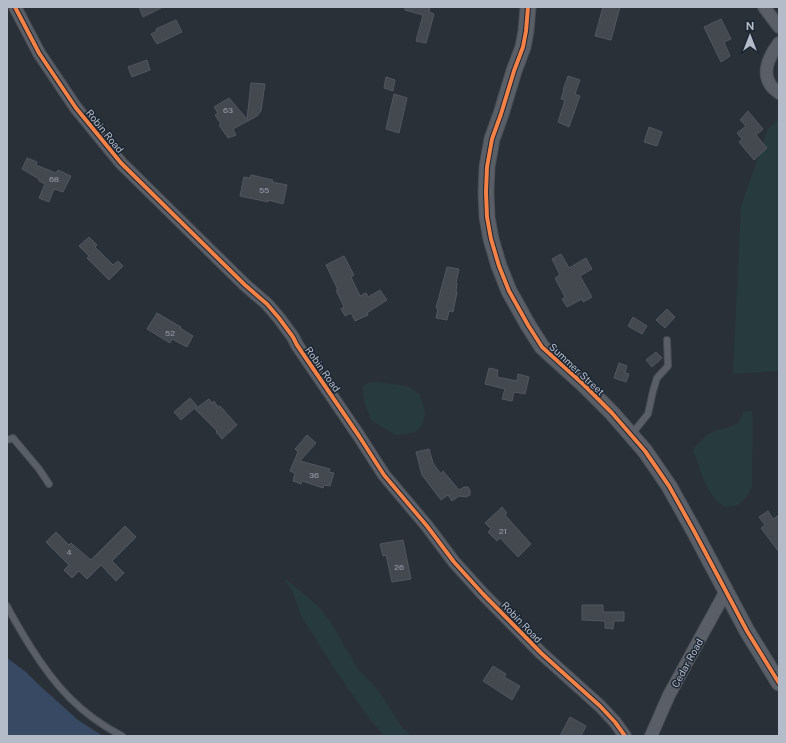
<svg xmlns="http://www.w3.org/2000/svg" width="786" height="743" viewBox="0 0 786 743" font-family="'Public Sans',sans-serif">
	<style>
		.green { fill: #273a3e }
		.water { fill: #384963 }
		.building { fill: #444950; stroke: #52575f }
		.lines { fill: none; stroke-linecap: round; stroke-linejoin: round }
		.service-casing { stroke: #484c53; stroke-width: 8 }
		.minor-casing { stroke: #484c53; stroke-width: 14 }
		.tertiary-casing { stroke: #484c53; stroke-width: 17 }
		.service { stroke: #5a5e66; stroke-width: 6 }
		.minor { stroke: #5a5e66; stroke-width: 12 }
		.tertiary { stroke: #5a5e66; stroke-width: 15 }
		.cycleway-casing { stroke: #1d2633; stroke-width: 6 }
		.cycleway { stroke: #f48246; stroke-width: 4 }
		.labels { text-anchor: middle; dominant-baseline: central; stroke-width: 3; stroke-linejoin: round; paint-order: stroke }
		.number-label { font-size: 8px; fill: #989fab }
		.street-label { font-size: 10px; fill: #b4bcc9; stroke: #1d2633 }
	</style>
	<rect width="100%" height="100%" fill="#2a3038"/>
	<g class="green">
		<polygon points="779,119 779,371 733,374 741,206 768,129"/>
		<polygon points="372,382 394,384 409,387 419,394 424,407 425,414 422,425 415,432 406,434 395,435 371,420 365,404 362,386"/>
		<path d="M751,411L752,412C754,432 752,450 752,470C751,475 753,481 752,486C749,495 743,503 734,506C730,507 723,507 720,504C713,499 703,480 701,473C698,466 698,459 693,453L694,448L708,434L718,430L727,428L737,424L744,412Z"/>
		<polygon points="282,576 318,606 331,623 358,669 372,683 384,699 401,726 411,736 385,736 371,721 334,668 301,616 292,590"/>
	</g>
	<polygon class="water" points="7,658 26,672 39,685 68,711 78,720 103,736 7,736"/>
	<g class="building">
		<polygon points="139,7 163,7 143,17"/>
		<polygon points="405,7 430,7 429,12 434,14 426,43 416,41 423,15 405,10"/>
		<polygon points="603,7 620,7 611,40 595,36"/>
		<polygon points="721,19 731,39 724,42 730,56 721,62 704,27"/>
		<polygon points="176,20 182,32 157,44 151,34 157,31 156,29"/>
		<polygon points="147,60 150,70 132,77 128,67"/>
		<polygon points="568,76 580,80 575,94 580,96 569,127 558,122 565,100 561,99 564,90 563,90"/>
		<polygon points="386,77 395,80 393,91 384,88"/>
		<polygon points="251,83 265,84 261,111 257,116 233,129 236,135 228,138 219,125 221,124 215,115 218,113 214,107 229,98 247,119"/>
		<polygon points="394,94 407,98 399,133 386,129"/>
		<polygon points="748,111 763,129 756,135 767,148 754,160 739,142 742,139 737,133 746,126 740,120"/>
		<polygon points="649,127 662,132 657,146 644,142"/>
		<polygon points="27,158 37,162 36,165 56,173 58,170 71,176 63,192 54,189 49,202 39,198 45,184 39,181 39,179 22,169"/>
		<polygon points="251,175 273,180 272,182 287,185 283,204 268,200 268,202 240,196 244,177 250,178"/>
		<polygon points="89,237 97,245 95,247 113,265 118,261 123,266 109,280 87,258 89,256 79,246"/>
		<polygon points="561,254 569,268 586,258 592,269 580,276 592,297 583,302 582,299 567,307 562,299 565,297 555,278 560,275 552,259"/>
		<polygon points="344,256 354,275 351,277 360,296 366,293 368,297 380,290 387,300 367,313 368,315 355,321 351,313 345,316 341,309 344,307 336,290 338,290 326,265"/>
		<polygon points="447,267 459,269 456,283 457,283 456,292 457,292 453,312 449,311 447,320 436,318 438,308 436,308"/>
		<polygon points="667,309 675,317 665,328 656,320"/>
		<polygon points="157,313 181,327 180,328 193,336 187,347 172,339 170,343 147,329"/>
		<polygon points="633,317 647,326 642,334 628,326"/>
		<polygon points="656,352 662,358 652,367 646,360"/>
		<polygon points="619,363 627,366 625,373 629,374 626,382 614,378"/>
		<polygon points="489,368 498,370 497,377 517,381 518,374 529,377 525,394 514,392 512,401 502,399 505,389 485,384"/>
		<polygon points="190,398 197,406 181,420 174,412"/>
		<polygon points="209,399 212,403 214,401 218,407 220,406 237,425 222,439 216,432 217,431 195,409"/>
		<polygon points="307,435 316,443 300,461 330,469 329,472 334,473 330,486 324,485 323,488 302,481 301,484 293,481 295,473 290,471 298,452 295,449"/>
		<polygon points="429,449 433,463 441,474 443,471 459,490 464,487 468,487 470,490 470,495 466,497 459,496 452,501 448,495 441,500 422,475 416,452"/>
		<polygon points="502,507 507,513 505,515 531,544 518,557 500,538 497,541 488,532 491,529 485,523"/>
		<polygon points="768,511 773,519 779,515 779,552 761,528 765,525 759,517"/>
		<polygon points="125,526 136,537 112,561 124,573 116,581 101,565 87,579 79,571 72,578 64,570 69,565 46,542 56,532 69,545 71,543 91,560"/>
		<polygon points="403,540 411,579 392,582 386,555 383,556 380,544"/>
		<polygon points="582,605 603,605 603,612 624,612 624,621 614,621 613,629 605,628 605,621 582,620"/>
		<polygon points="493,666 506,674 504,677 520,686 512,700 483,681"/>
		<polygon points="570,717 586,726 581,736 560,736"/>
	</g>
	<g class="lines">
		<g class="service-casing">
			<g id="service">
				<polyline points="631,435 648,414 653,391 657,378 668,366 667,340"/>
				<polyline points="7,440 13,438 39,469 49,484"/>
				<path d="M7,606C14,620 22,633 30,646C55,686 80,714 122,736"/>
			</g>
		</g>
		<g class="minor-casing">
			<g id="minor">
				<polyline points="15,7 39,53 76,108 121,163 245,285 267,304 279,318 293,337 297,345 359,436 384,475 427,526 454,562 483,594 541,653 600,706 615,722 625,736"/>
				<polyline points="764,7 779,27"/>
				<path d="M779,43C770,55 760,72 772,87C774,89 777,91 779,93"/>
				<polyline points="651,736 669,695 726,591"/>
			</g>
		</g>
		<g class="tertiary-casing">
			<polyline id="tertiary" points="528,7 526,31 523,47 514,71 501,114 492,139 487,167 486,192 487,217 491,239 499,266 509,291 528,325 542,347 584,385 612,413 645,451 669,486 694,531 747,631 779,683"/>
		</g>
		<use href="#service" class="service"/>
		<use href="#minor" class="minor"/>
		<use href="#tertiary" class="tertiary"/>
		<g class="cycleway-casing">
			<g id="cycleway">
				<polyline points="15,7 39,53 76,108 121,163 245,285 267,304 279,318 293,337 297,345 359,436 384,475 427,526 454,562 483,594 541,653 600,706 615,722 625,736"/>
				<polyline points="528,7 526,31 523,47 514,71 501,114 492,139 487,167 486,192 487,217 491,239 499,266 509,291 528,325 542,347 584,385 612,413 645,451 669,486 694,531 747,631 779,683"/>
			</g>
		</g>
		<use href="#cycleway" class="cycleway"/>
	</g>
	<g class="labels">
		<g class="number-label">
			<text x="228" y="110">63</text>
			<text x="54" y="179">68</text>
			<text x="264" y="190">55</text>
			<text x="170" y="333">52</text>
			<text x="314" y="475">36</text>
			<text x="503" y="531">21</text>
			<text x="69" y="552">4</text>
			<text x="399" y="567">26</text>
		</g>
		<g class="street-label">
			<text transform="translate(105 131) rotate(51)">Robin Road</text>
			<text transform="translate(323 369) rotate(55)">Robin Road</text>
			<text transform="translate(577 369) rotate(43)">Summer Street</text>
			<text transform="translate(522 622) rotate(46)">Robin Road</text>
			<text transform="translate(687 663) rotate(-61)">Cedar Road</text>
		</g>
	</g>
	<rect width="786" height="743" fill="none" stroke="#b4bcc9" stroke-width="16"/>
	<g transform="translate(750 36)" stroke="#1d2633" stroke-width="3" paint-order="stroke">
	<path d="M0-3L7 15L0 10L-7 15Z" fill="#b4bcc9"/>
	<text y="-6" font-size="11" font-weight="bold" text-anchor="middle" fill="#b4bcc9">N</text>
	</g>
</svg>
